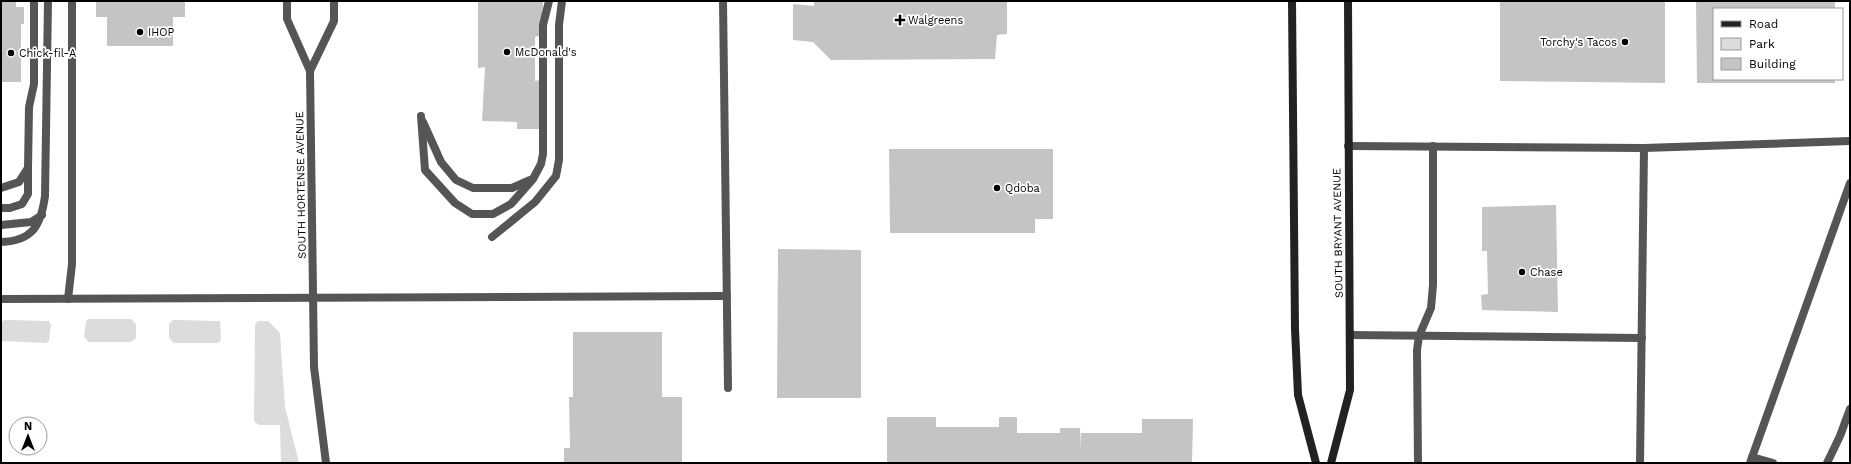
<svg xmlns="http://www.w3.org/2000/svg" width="1851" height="464" viewBox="0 0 1851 464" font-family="'Work Sans',sans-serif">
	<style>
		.green { fill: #dcdcdc }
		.building { fill: #c4c4c4 }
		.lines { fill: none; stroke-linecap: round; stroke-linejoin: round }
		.service { stroke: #555; stroke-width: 8 }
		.secondary { stroke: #222; stroke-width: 8 }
		.poi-dot { fill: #000; stroke: #fff; stroke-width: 1.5 }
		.labels { text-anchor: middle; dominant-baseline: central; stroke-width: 3.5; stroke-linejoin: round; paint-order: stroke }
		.poi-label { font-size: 11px; fill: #000; stroke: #fff; text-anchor: start }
		.street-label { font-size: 11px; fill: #000; stroke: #fff }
	</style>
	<rect width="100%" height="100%" fill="#fff"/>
	<g class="green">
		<polygon points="89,319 131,319 136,324 136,338 131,342 89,342 84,337 86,321"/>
		<polygon points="5,320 49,321 51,325 49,341 46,343 1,341 1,322"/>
		<polygon points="173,320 220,321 221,338 220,342 217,343 174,343 169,338 169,324"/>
		<polygon points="258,321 268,321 280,333 285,407 299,463 281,463 280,425 259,425 254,421 255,324"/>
	</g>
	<g class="building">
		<polygon points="1,1 16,1 16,7 24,7 24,24 21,24 21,82 1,82"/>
		<polygon points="96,1 185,1 185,17 173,17 173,46 107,46 107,17 96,17"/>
		<polygon points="478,1 543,1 542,35 535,37 535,81 540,80 540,129 517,129 517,122 482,121 485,67 478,68"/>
		<polygon points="814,1 1007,1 1007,34 997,35 995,59 831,60 813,42 793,40 793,4 814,6"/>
		<polygon points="1500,1 1665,1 1665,83 1500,81"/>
		<polygon points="1696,1 1835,1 1835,9 1714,9 1714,79 1835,79 1835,83 1697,83"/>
		<polygon points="889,149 1053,149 1053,219 1035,219 1035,233 890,233"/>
		<polygon points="1556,205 1558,312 1482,310 1481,295 1488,294 1487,251 1482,251 1482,207"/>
		<polygon points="778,249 861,250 861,398 777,398"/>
		<polygon points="573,332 662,332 662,397 682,397 682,463 564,463 564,448 570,448 569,397 573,397"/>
		<polygon points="887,417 936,417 936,427 999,427 999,417 1017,417 1017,433 1060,433 1060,428 1080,428 1081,452 1081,433 1142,433 1142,419 1193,419 1192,463 887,463"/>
	</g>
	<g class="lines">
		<g class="service">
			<polyline points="287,1 287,19 310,71 314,367 326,463"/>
			<polyline points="723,1 728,388"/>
			<polyline points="310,71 334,21 334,1"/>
			<polyline points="421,116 425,170 455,203 472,214 493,214 511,204 533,179 541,164 543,154 543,25 549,1"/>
			<polyline points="423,122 441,162 456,180 473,188 512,188 530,180"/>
			<polyline points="1348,146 1644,148"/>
			<polyline points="1,188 19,182 28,168 29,107 34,84 34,1"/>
			<polyline points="1,208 10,208 22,204 28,194 28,168"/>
			<polyline points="1,225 31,222 42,215"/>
			<polyline points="492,237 535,202 556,176 559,160 559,25 562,1"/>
			<path d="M1,242C33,241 41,225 45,196L48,1"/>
			<polyline points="1,299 727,296"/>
			<polyline points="68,299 72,264 72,1"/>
			<polyline points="1350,335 1642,338"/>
			<polyline points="1752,457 1773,463"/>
			<polyline points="1418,463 1417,350 1419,336 1431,308 1433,285 1433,146"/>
			<polyline points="1640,463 1644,148 1850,141"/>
			<polyline points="1750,463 1850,183"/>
			<polyline points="1827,463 1840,436 1850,409"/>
		</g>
		<g class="secondary">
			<polyline points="1292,1 1295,329 1298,395 1316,463"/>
			<polyline points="1331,463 1350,390 1348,1"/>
		</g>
	</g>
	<g class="poi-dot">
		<path d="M898 14h4v4h4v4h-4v4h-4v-4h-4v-4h4z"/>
		<circle cx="140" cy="32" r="4"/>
		<circle cx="1625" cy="42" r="4"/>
		<circle cx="507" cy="52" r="4"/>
		<circle cx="11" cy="53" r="4"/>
		<circle cx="997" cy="188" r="4"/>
		<circle cx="1522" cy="272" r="4"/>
	</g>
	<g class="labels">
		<g class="poi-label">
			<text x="908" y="20">Walgreens</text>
			<text x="148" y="32">IHOP</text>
			<text x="1617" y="42" text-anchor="end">Torchy's Tacos</text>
			<text x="515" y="52">McDonald's</text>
			<text x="19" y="53">Chick-fil-A</text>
			<text x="1005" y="188">Qdoba</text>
			<text x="1530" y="272">Chase</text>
		</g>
		<g class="street-label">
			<text transform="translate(301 185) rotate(-91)">SOUTH HORTENSE AVENUE</text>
			<text transform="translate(1338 233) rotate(-91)">SOUTH BRYANT AVENUE</text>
		</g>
	</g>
	<rect width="1851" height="464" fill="none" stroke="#000000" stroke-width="4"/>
	<rect x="1713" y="8" width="130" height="72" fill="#ffffff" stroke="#999999"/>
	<rect x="1721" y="21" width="20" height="6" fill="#222222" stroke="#999999"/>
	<text x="1749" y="28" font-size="12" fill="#000000">Road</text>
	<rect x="1721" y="38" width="20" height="12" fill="#dcdcdc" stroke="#999999"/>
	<text x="1749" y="48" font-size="12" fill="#000000">Park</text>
	<rect x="1721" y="58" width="20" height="12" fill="#c4c4c4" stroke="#999999"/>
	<text x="1749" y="68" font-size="12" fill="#000000">Building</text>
	<g transform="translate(28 436)"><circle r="19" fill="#ffffff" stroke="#999999"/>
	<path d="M0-3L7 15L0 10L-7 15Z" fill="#000000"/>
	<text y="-6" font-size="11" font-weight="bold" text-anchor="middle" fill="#000000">N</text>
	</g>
</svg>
